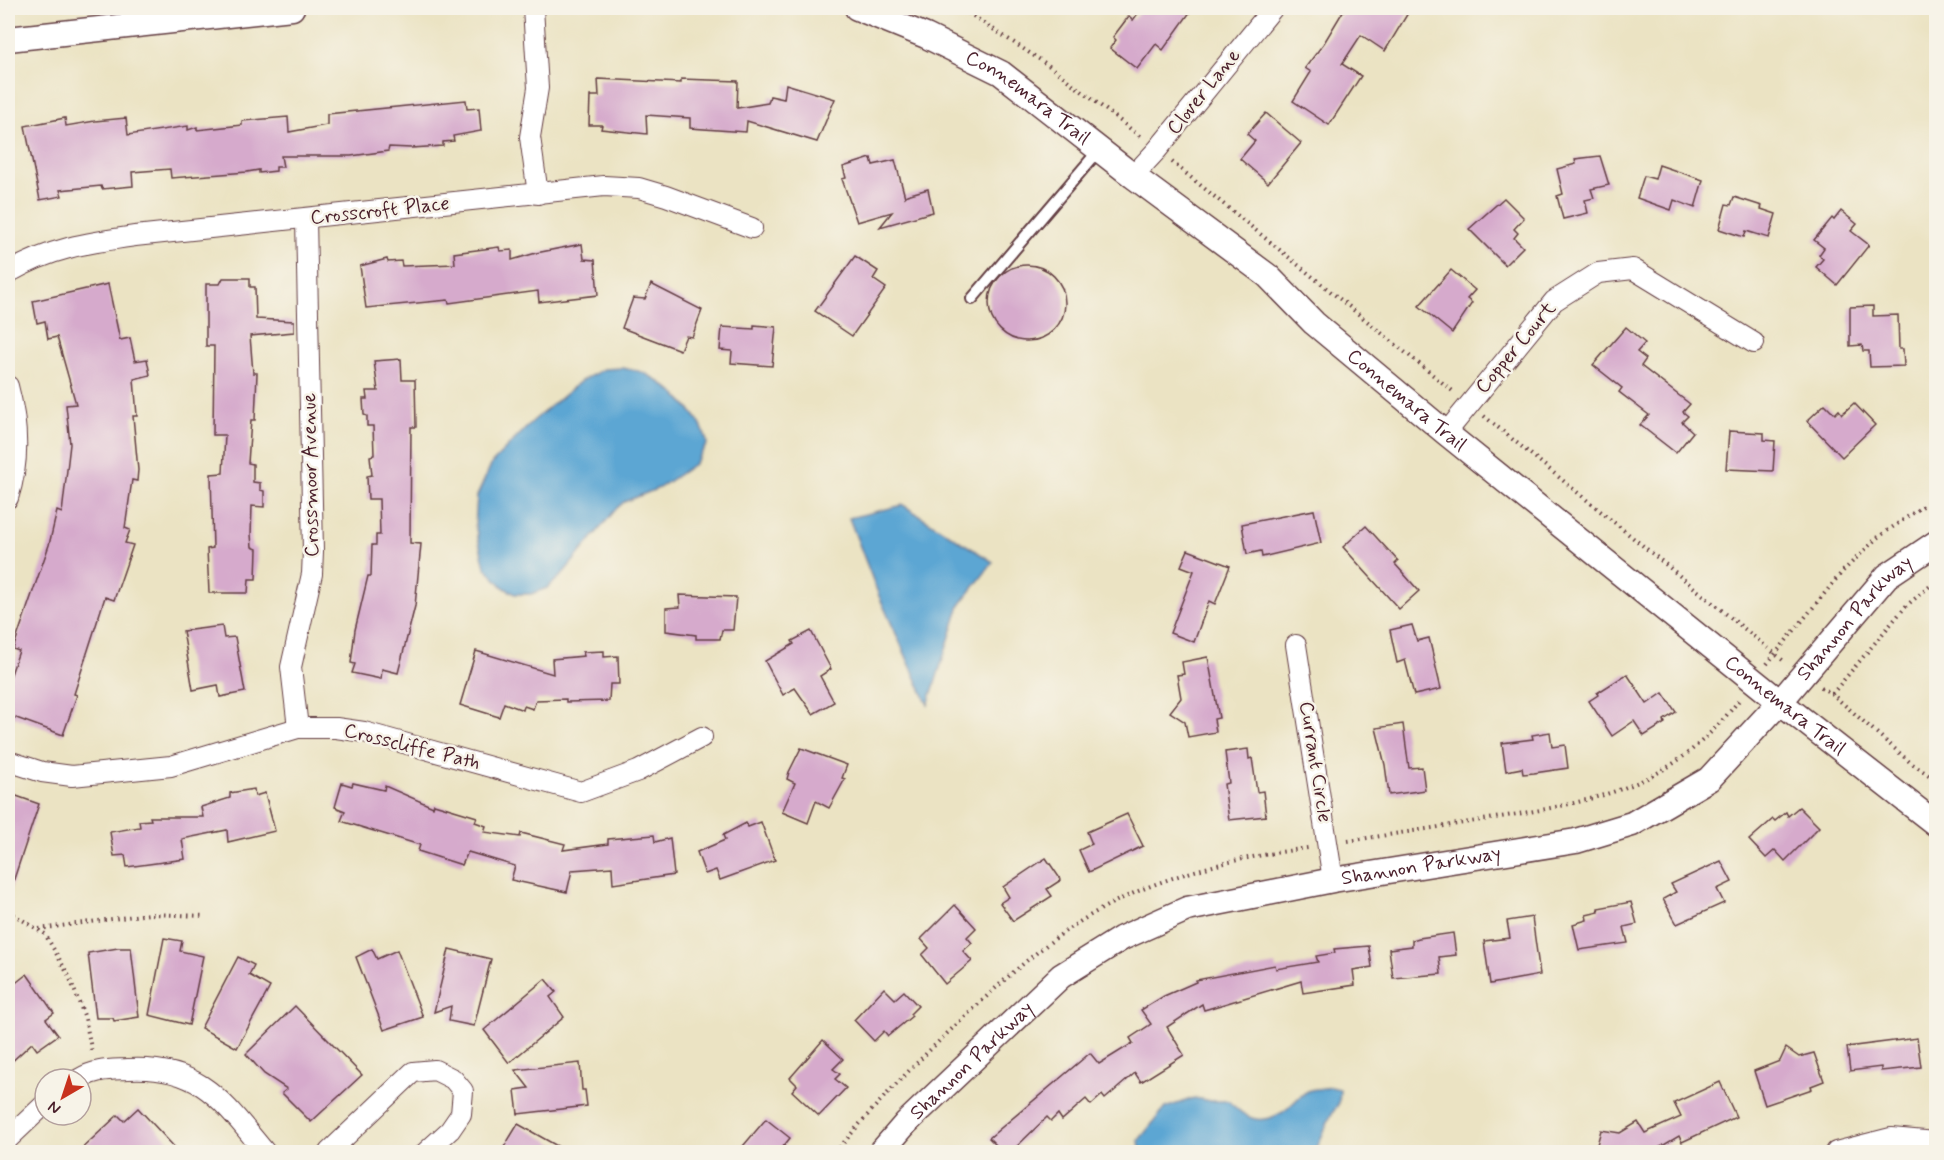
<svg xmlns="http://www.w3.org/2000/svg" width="1944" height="1160" viewBox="0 0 1944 1160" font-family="Mynerve,sans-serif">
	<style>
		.water { fill: #5ba6d3; stroke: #52627f; stroke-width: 1.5 }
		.building { fill: #d6aacc }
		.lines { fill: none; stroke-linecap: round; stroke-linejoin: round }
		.service-casing { stroke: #623c42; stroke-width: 14 }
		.minor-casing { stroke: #623c42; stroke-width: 22 }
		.tertiary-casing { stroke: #623c42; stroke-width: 27 }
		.path { stroke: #623c42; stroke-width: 4; stroke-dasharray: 1.5 4.5; stroke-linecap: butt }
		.service { stroke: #fff; stroke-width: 10 }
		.minor { stroke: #fff; stroke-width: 20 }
		.tertiary { stroke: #fff; stroke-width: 24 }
		.labels { text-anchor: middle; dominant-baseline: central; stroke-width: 5; stroke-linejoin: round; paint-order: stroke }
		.street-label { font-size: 20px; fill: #4a1f2b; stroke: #f7f3e8 }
	</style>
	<rect width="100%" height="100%" fill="#f7f3e8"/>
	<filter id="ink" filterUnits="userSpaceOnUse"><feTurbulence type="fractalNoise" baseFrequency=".0167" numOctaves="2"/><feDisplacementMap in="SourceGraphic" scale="12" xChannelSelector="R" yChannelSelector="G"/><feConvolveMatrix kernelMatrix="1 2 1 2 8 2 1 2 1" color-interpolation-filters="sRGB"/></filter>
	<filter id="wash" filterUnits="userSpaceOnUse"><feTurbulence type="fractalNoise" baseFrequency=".008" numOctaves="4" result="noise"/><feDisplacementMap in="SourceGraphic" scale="24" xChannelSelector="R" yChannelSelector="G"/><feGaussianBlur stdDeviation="1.35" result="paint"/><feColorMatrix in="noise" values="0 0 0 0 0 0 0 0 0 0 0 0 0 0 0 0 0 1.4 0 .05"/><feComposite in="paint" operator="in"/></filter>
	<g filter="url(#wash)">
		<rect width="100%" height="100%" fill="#ebe3c3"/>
		<g class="water">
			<path d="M623,368C630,370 640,370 646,374C670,386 704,417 707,444L694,464L659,488L624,502L616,509L561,576L547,588L531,594H515L503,587L485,567L475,525L477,496L492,463L533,421L581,381L604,369Z"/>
			<polygon points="903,505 993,562 960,605 928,705 879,596 849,518"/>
			<path d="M1331,1087L1340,1089L1339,1103L1331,1115L1315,1152H1144L1140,1148L1139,1140L1165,1108L1194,1098L1211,1101H1229C1245,1119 1260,1126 1283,1112C1292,1106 1298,1096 1308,1091C1314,1088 1324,1089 1331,1087Z"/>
		</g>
		<g id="blocks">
			<g class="building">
				<polygon points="1142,8 1193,8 1163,50 1156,44 1137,69 1110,48 1116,40 1113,37 1129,16 1133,20"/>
				<polygon points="1345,8 1411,8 1385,51 1361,35 1342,64 1361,76 1329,125 1293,101 1311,72 1305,68 1324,43"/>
				<polygon points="598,79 681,83 681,79 738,81 737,108 768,103 770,96 784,99 786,84 835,99 817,142 747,121 746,132 690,128 690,118 646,115 647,134 601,129 602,125 589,125 590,96 599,96"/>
				<polygon points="466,100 467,109 479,108 481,131 453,136 454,141 443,142 443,146 411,148 389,147 388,151 351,156 281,156 283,167 276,167 276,171 259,173 259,170 247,172 171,178 170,169 132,172 133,186 102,189 101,186 60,190 62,196 40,200 25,126 65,118 66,126 95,121 126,118 128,135 188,126 188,130 197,127 197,130 242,125 242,121 288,117 289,132 327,125 327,114"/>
				<polygon points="1266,113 1301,143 1268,183 1240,159 1255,141 1247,134"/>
				<polygon points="1600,156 1609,185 1591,189 1594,198 1585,200 1588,213 1563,219 1557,196 1563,194 1557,169 1576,164 1575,159"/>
				<polygon points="871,158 873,165 895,160 905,197 907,195 928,189 933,212 880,227 892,212 857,222 842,179 846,178 843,167"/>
				<polygon points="1659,165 1703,180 1695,208 1674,200 1671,210 1637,198 1644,176 1655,179"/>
				<polygon points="1734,197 1762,206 1761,209 1776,214 1769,238 1746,231 1744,237 1719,229 1726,204 1731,205"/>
				<polygon points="1504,198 1524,218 1514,229 1518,233 1514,238 1523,247 1505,265 1469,229"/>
				<polygon points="1841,211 1857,224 1851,231 1869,245 1837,285 1816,267 1823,259 1819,255 1824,248 1814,240 1832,218 1834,220"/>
				<polygon points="582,244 584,259 595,260 598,295 539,302 538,291 449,303 448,300 366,308 360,266 387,259 388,262 401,261 402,266 455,264 454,253 499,247 500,251 512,250 512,260 536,253"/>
				<polygon points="855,256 878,271 873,279 886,288 852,336 815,311"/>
				<circle cx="1027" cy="303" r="38"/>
				<polygon points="1451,270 1475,290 1467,299 1472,303 1452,333 1419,306"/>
				<polygon points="223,278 250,278 250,287 255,287 256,319 294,321 294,332 250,336 253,373 257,373 255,420 251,420 248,463 253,464 253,482 260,483 260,490 264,491 264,507 252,506 251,534 252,547 257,549 256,579 249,579 248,593 209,593 207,549 213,548 211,474 223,473 225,435 213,435 214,346 206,346 206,284 220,284"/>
				<polygon points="108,284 120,340 130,338 135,361 147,359 150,375 134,379 137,416 133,416 138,470 137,481 132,480 125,528 130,530 125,543 133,545 114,600 105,597 74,694 77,695 63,735 8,715 8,683 19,651 13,649 49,545 57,511 62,513 70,444 66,405 76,404 57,337 48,339 45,321 37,323 33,301"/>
				<polygon points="651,284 702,310 692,337 686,336 680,350 622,328 633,298 645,299"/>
				<polygon points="1873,306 1873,316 1898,315 1899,349 1903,349 1904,366 1870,367 1869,351 1863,351 1862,345 1850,346 1850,307"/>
				<polygon points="754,325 776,327 772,366 731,363 732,351 720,350 722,327 754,329"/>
				<polygon points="1626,327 1645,343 1637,352 1646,359 1641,366 1690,404 1683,412 1688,416 1682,422 1693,432 1676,453 1640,425 1649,415 1619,392 1622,388 1593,365"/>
				<polygon points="401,359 402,380 415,380 416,427 411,427 410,543 421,544 415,606 398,673 382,669 381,679 352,673 355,664 351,663 355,630 368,576 371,576 372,545 376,545 376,535 380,535 379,499 368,499 367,476 372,475 370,456 374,455 373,426 367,426 367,416 364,415 363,399 367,399 366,391 378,391 374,361"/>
				<polygon points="1854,403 1875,425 1842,457 1807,421 1825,404 1835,414 1839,410 1842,414"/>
				<polygon points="1729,431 1764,433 1764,440 1775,441 1773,471 1726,469"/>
				<polygon points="1314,510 1321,543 1262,557 1261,551 1247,554 1242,524"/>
				<polygon points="1366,526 1398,561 1395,564 1419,591 1399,609 1343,547"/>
				<polygon points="1188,550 1230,566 1215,604 1209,601 1194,642 1170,633 1194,571 1181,566"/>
				<polygon points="679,595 736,597 733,630 722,630 720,639 696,639 696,635 666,631 666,608 680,607"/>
				<polygon points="1412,625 1417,641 1429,638 1441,689 1414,695 1405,660 1397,663 1390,630"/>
				<polygon points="222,626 224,638 235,637 245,692 220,697 218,685 193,690 183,631"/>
				<polygon points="811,631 831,669 820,676 834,702 813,714 795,688 783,695 765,661 794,644 792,641"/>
				<polygon points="476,651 553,674 552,659 584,656 583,652 604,651 604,657 618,656 619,684 610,684 609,701 566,702 566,699 536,700 533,709 524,706 523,710 504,703 499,717 460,705"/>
				<polygon points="1208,657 1219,718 1214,719 1216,732 1188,737 1185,722 1170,712 1181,698 1177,675 1184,674 1182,662"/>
				<polygon points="1627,674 1647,704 1663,693 1676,712 1664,720 1665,723 1644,736 1634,721 1612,736 1589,701 1598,695 1597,693"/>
				<polygon points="1403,724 1409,768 1422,767 1425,790 1389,795 1385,765 1376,728"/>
				<polygon points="1550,732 1552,747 1565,745 1568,768 1534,773 1523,774 1522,768 1506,771 1502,743 1533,739 1532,735"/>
				<polygon points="801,748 847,765 842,778 845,779 829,808 816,801 808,823 782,812 795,783 787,779 789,772"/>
				<polygon points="1248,749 1249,759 1252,758 1257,792 1263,791 1266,816 1229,820 1224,784 1229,783 1225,752"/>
				<polygon points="342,783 352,786 353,783 384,790 385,786 433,807 434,804 477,817 475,822 486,826 484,832 520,837 521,833 565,844 563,850 608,844 608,839 654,835 655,842 670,838 674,875 613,884 612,867 572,870 567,892 511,880 515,866 468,852 462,865 418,851 420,845 341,821 345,811 335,807"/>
				<polygon points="254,789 255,796 265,793 275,831 228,842 227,830 182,839 185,859 127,867 125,855 114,856 110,832 140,827 139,821 151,820 150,817 203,817 201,807 230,798 230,793"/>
				<polygon points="8,793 39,804 11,888 8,888"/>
				<polygon points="1799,807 1819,827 1785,861 1775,850 1766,858 1749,840 1773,819 1775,821 1786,812 1788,816"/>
				<polygon points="1127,814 1143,846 1089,872 1079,850 1092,844 1087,832"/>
				<polygon points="761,822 775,860 720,880 716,870 705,874 697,852 725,840 723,835 746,823 748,827"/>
				<polygon points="1046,858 1061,880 1047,889 1052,896 1013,921 1000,903 1009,897 1003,887"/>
				<polygon points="1721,861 1732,882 1717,889 1724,903 1677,924 1663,899 1676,892 1671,884"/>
				<polygon points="1631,902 1637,924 1624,927 1628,943 1579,950 1573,924 1587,920 1586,915 1599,912 1598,908"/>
				<polygon points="955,905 976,928 967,937 972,943 963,951 972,961 945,984 922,955 929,948 921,939"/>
				<polygon points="1532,917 1540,975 1490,984 1484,941 1510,938 1507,921"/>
				<polygon points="1453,933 1456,955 1439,957 1441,974 1393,978 1389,949 1412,946 1412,940 1419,938"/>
				<polygon points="164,938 182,941 180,951 203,956 189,1025 149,1015"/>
				<polygon points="1369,946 1372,967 1353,970 1355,985 1303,993 1301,981 1204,1010 1202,1004 1167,1027 1184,1055 1141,1082 1135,1073 1105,1099 1102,1095 1091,1105 1086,1099 1062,1120 1058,1114 1051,1121 1047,1117 1011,1152 1003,1152 989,1138 1090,1053 1099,1064 1133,1043 1130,1038 1151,1024 1141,1010 1164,996 1196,982 1196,980 1275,965 1276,969 1318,962 1316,956 1335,953 1334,949"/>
				<polygon points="118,948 131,948 139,1017 114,1021 113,1018 96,1018 88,953"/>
				<polygon points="372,949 377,959 397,950 423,1017 384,1030 356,957"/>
				<polygon points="449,949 491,959 474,1026 449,1021 451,1006 434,1012"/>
				<polygon points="238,957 254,965 249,975 270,987 237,1048 201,1028"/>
				<polygon points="27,974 54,1013 46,1019 58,1035 37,1050 32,1043 8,1065 8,989"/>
				<polygon points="545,979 556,992 550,997 564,1017 509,1063 484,1030"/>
				<polygon points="884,988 895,999 904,991 918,1006 910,1014 912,1016 888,1036 884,1031 874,1041 854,1020"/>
				<polygon points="295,1006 362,1075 311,1122 282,1093 287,1089 264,1074 246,1054"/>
				<polygon points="1917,1038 1921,1067 1881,1071 1881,1067 1850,1071 1847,1047"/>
				<polygon points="823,1040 843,1059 833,1069 840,1074 835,1079 846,1088 819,1116 792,1091 797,1085 790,1078"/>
				<polygon points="1786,1048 1799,1057 1814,1053 1824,1081 1811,1086 1812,1089 1765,1105 1754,1071 1780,1061"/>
				<polygon points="580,1063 582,1090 585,1090 587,1106 518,1114 515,1090 529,1088 515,1070"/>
				<polygon points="1720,1082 1736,1117 1682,1142 1679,1136 1652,1152 1595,1152 1601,1130 1620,1133 1638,1122 1645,1133 1681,1117 1674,1103"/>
				<polygon points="138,1108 179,1152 78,1152 118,1115 124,1121"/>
				<polygon points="766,1119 790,1138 779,1152 738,1152"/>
				<polygon points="518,1124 568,1152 501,1152"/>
			</g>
		</g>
	</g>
	<g filter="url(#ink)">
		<use href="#blocks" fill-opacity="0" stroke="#623c42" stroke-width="1.5"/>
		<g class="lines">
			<g class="service-casing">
				<polyline id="service" points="972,299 1099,150"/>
			</g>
			<g class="minor-casing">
				<g id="minor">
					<polyline points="533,8 538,88 530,137 538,194"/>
					<polyline points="1133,176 1157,150 1273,8"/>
					<path d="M8,273C51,248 86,243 135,236L604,186L639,188L666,196L752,228"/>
					<path d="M8,386C18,423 20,461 8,498"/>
					<polyline points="1446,433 1554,301 1598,273 1633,269 1754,343"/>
					<polyline points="1296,645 1333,880"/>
					<polyline points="298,728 291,667 312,574 313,551 306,219"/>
					<polyline points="8,761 42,772 72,776 171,766 298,728 336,728 364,732 581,792 638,771 702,737"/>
					<path d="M79,1079C96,1069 109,1070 128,1069C201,1065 223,1102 265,1152"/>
					<polyline points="8,1139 45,1104"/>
					<polyline points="329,1152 413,1072 435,1070 453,1079 463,1091 461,1114 450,1130 426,1152"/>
					<polyline points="1836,1152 1891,1138 1936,1142"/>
				</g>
			</g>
			<g class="tertiary-casing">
				<g id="tertiary">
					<path id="s1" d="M857,8L926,36L1001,73L1133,176L1268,276L1314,323L1446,433L1780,702L1936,824"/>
					<polyline points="8,39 292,8"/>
					<path id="s2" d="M881,1152L906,1123L1061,976L1122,938L1187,909L1333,880L1576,841L1632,824L1709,779L1780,702L1887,576L1936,543"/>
				</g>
			</g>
			<g class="path">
				<polyline points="957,8 970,14 1048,65 1141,137"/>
				<polyline points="1172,162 1455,393"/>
				<polyline points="1484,416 1785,662"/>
				<polyline points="1767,664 1842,572 1877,538 1936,497"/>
				<polyline points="1821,687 1832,694 1911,763 1936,780"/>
				<polyline points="1832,694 1906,606 1936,581"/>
				<path d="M1348,841C1401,833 1453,825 1506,816C1559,807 1611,798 1659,772C1691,755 1718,727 1740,699"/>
				<polyline points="8,911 45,934 69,976 85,1018 92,1053"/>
				<polyline points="39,929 149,914 205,916"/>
				<path d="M836,1152C876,1103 921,1057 968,1014C1007,977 1048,939 1096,912C1161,875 1234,858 1308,848"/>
			</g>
			<use href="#service" class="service"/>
			<use href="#minor" class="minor"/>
			<use href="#tertiary" class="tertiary"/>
		</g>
	</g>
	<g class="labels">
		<g class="street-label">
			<text transform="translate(1204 92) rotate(-51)">Clover Lane</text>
			<text stroke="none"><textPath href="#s1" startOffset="194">Connemara Trail</textPath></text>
			<text transform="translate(380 211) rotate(-6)">Crosscroft Place</text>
			<text transform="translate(1516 348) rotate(-50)">Copper Court</text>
			<text stroke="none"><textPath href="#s1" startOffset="680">Connemara Trail</textPath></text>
			<text transform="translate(311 475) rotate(-91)">Crossmoor Avenue</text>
			<text stroke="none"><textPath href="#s2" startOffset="1155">Shannon Parkway</textPath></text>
			<text stroke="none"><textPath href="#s1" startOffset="1166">Connemara Trail</textPath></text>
			<text transform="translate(412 747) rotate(14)">Crosscliffe Path</text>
			<text transform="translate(1315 762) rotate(81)">Currant Circle</text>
			<text stroke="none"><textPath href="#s2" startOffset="633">Shannon Parkway</textPath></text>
			<text stroke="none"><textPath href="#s2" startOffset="129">Shannon Parkway</textPath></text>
		</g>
	</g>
	<rect width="1944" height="1160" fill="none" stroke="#f7f3e8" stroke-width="30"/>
	<g transform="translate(63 1097) rotate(219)"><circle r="28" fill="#f7f3e8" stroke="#b29e9c" stroke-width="1.5"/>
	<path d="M0-4.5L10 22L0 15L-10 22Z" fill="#c8321e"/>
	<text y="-9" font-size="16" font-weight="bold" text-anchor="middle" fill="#4a1f2b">N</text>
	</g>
</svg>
